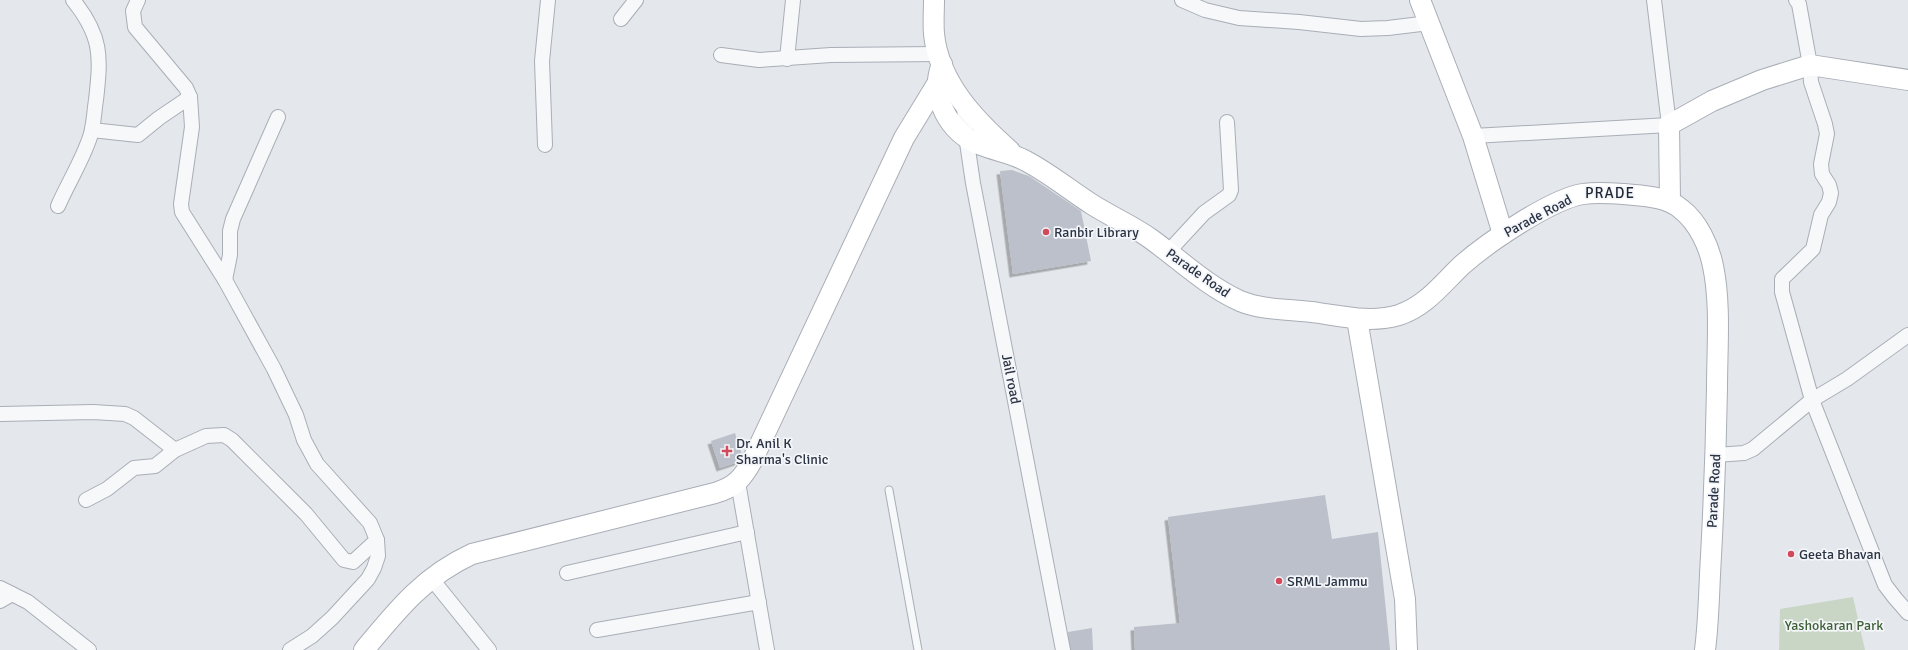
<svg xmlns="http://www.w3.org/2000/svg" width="1908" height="650" viewBox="0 0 1908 650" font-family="Signika,sans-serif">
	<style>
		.green { fill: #c9d6c5 }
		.building { fill: #bbc0ca; filter: url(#shadow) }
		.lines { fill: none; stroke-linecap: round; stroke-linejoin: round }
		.lane-casing { stroke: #a9aeb7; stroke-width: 9 }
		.street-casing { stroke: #a9aeb7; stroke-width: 16 }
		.secondary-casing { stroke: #a9aeb7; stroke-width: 22 }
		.lane { stroke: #f7f8fa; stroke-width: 7 }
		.street { stroke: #f7f8fa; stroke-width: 14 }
		.secondary { stroke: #fff; stroke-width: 20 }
		.poi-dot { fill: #d1495b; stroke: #f4f6f9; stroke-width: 1.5 }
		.labels { text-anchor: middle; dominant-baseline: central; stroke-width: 3.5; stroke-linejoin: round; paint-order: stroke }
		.street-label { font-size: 14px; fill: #2b3445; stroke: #f4f6f9 }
		.poi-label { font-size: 14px; fill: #2b3445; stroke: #f4f6f9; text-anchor: start }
		.park-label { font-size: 14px; fill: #3f6138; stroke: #f4f6f9 }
		.neighbourhood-label { font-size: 15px; letter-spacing: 1px; fill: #1d2536; stroke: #f4f6f9 }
	</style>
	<defs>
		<filter id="shadow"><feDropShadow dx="-3.5" dy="3.5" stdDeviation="0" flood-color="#0004"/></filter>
	</defs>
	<rect width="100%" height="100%" fill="#e4e7ec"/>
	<polygon class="green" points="1853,597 1865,650 1779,650 1780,609"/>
	<g class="building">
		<polygon points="1012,170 1029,176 1081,211 1091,261 1013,274 1000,171"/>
		<polygon points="735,433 742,455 738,462 720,468 711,441"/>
		<polygon points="1325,495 1332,539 1378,532 1390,650 1135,650 1134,627 1180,623 1168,517"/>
		<polygon points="1092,628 1093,650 1071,650 1068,632"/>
	</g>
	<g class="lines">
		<g class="lane-casing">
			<polyline id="lane" points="889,490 918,650"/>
		</g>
		<g class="street-casing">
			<g id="street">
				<polyline points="138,0 133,11 135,27 186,88 190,97 192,127 181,204 182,212 225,280 274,369 296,415 304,440 317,464 370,523 377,540 378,556 374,568 368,579 332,618 312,636 290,650"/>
				<polyline points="1182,0 1205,10 1239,18 1299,22 1361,29 1388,28 1429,23"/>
				<polyline points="1796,0 1799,4 1810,65 1811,82 1825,124 1827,134 1821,164 1822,174 1829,185 1831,193 1829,202 1821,215 1813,249 1782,279 1782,292 1812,400 1885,585 1895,598 1908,613"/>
				<polyline points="621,19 636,0"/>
				<polyline points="721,55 759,60 831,55 938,54"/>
				<polyline points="787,59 793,0"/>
				<polyline points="964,106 966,136 973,183 1063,650"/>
				<polyline points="92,130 138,135 159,118 190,97"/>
				<polyline points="1473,136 1669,125 1654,0"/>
				<polyline points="545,145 542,61 548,0"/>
				<path d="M58,206C68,183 82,161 90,137C94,125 94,112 96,100C101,56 102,36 73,0"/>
				<polyline points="1168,252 1204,213 1229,195 1231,190 1227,122"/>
				<polyline points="225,280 230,255 230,231 233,219 278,117"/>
				<polyline points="0,414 93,412 125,414 134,418 175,450"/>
				<polyline points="1716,455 1744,453 1753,449 1812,400 1847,379 1908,335"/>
				<polyline points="738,482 767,650"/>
				<polyline points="86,500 107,489 134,468 155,466 175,450 206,436 224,435 232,440 306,514 344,560 353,562 377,540"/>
				<polyline points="567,573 747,532"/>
				<polyline points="431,578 489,650"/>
				<polyline points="0,588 28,602 89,650"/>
				<polyline points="0,601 12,594"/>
				<polyline points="597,630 759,602"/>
			</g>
		</g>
		<g class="secondary-casing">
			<g id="secondary">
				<path d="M934,0C934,11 933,23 934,34C939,83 975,120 1010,151"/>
				<polyline points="1420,0 1473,136 1503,234"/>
				<path d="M942,64C929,97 949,133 981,145C996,151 1012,153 1026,161C1049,173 1071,191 1093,205C1112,217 1133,226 1151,239C1180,260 1207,286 1240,301C1264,311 1294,309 1319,313C1346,317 1373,323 1399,315C1426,306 1442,284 1462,265C1487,243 1551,199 1583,194C1596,192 1610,193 1623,194C1642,196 1666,196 1681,209C1698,222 1709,246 1713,266C1721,304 1717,349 1717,388C1716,444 1714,500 1711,556C1709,587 1709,619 1705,650"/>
				<polyline points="1670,201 1669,125 1712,101 1762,80 1810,65 1908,80"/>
				<polyline points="1357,319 1405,599 1407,650"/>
				<path d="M364,650C397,610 424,576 472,554L715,493C735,487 742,479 752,461L904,138L937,84"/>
			</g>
		</g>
		<use href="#lane" class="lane"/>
		<use href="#street" class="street"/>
		<use href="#secondary" class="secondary"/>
	</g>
	<g class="poi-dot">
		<circle cx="1046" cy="232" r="4"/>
		<path d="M725 445h4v4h4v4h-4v4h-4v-4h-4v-4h4z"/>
		<circle cx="1791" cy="554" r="4"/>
		<circle cx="1279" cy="581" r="4"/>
	</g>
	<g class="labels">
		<g class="street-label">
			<text transform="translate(1538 216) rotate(-28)">Parade Road</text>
			<text transform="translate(1198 273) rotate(35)">Parade Road</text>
			<text transform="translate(1011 379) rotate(79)">Jail road</text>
			<text transform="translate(1714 491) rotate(-87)">Parade Road</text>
		</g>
		<g class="poi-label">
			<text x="1054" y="232">Ranbir Library</text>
			<text x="736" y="443">Dr. Anil K<tspan x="736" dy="16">Sharma's Clinic</tspan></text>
			<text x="1799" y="554">Geeta Bhavan</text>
			<text x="1287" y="581">SRML Jammu</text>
		</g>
		<g class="park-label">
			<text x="1834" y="625">Yashokaran Park</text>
		</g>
		<g class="neighbourhood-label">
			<text x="1610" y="193">PRADE</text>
		</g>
	</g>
</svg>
